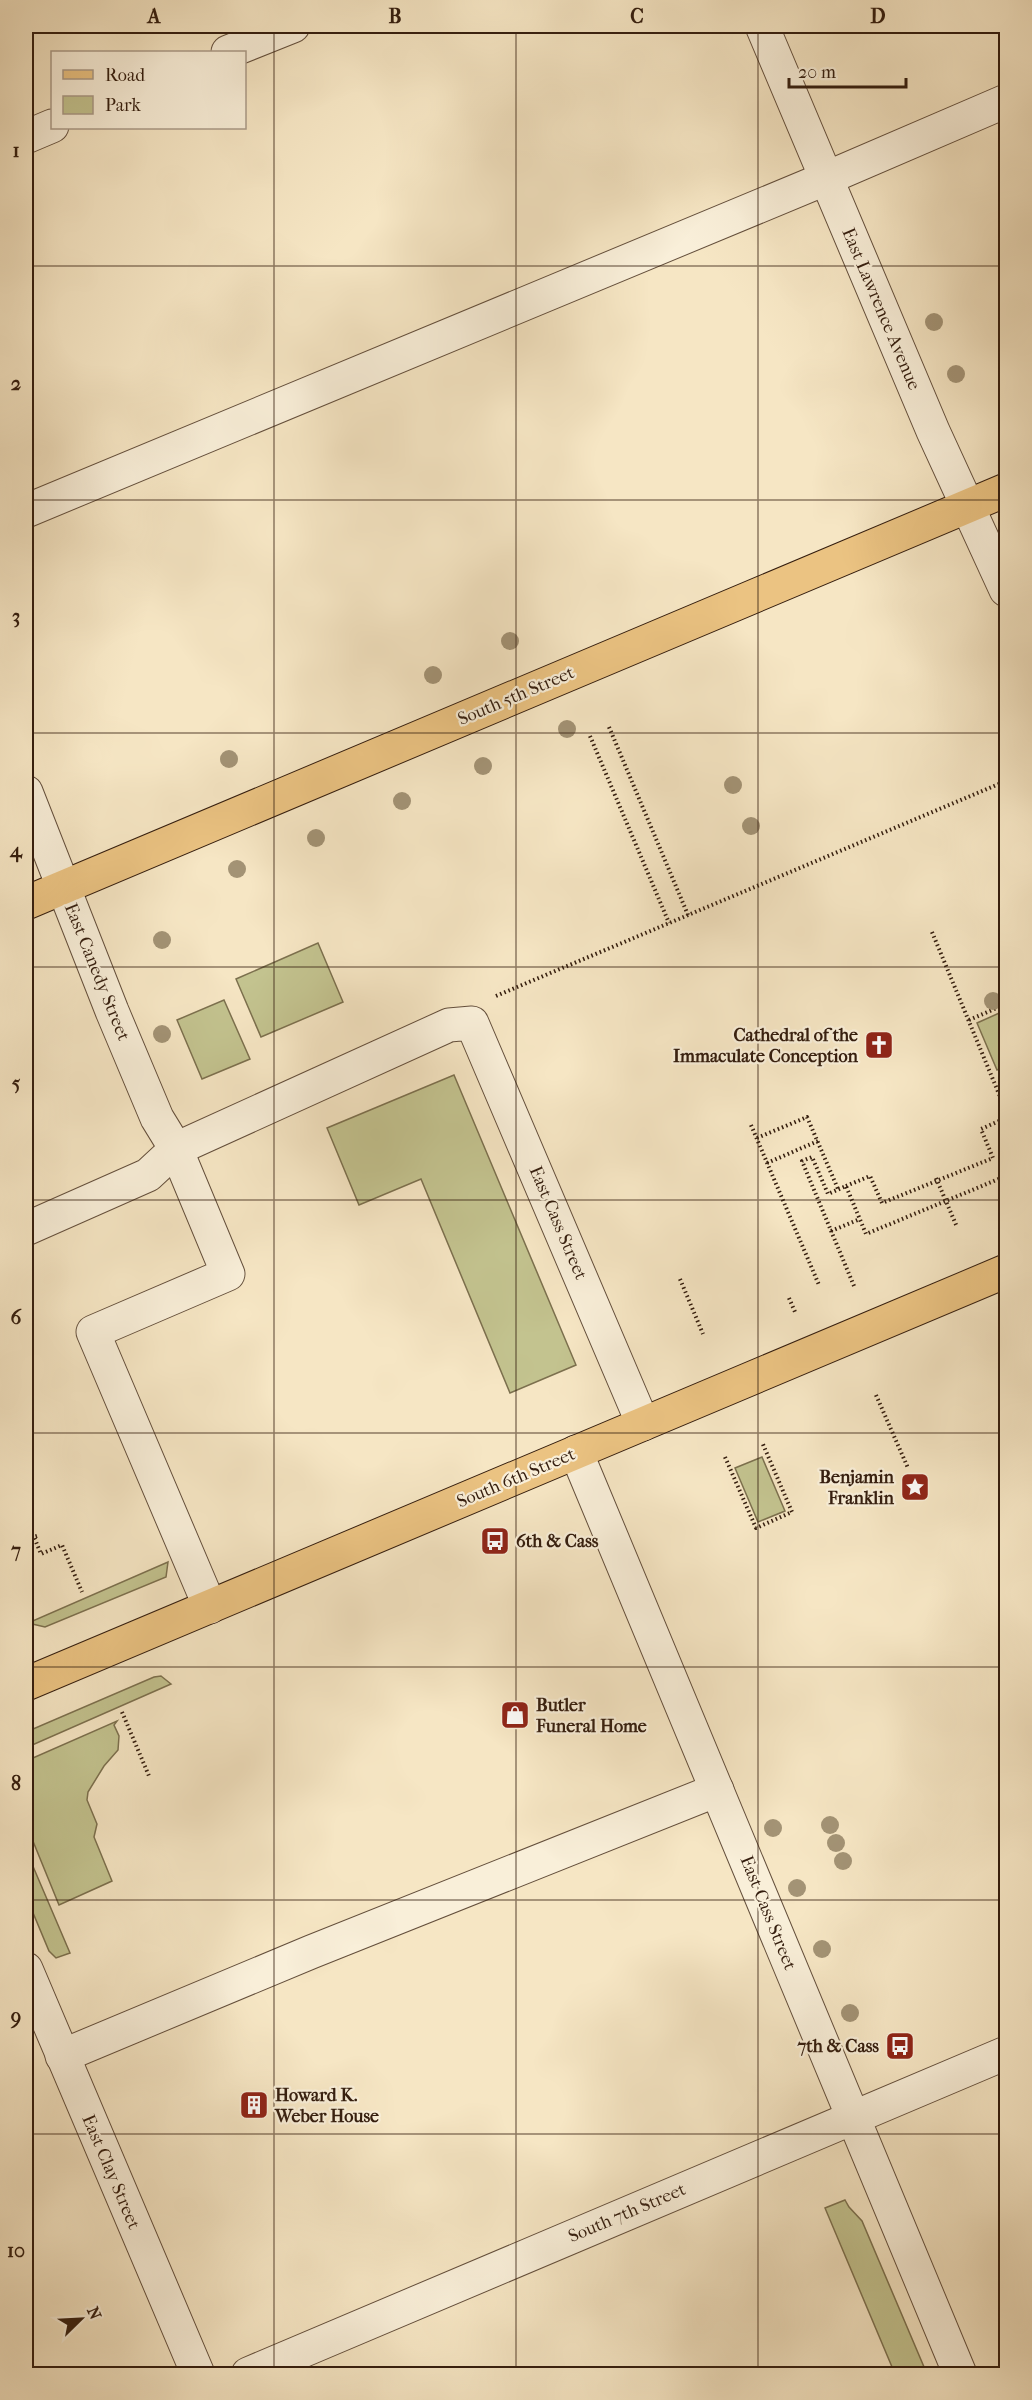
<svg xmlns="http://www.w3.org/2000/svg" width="1032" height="2400" viewBox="0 0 1032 2400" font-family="'IM FELL French Canon',serif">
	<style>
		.green { fill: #c3c38f; stroke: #7c704e; stroke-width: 1.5 }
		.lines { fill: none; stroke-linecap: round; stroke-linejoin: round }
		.minor-casing { stroke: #644f3c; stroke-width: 35 }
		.major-casing { stroke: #341d0e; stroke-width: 35 }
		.path { stroke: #341d0e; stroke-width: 4; stroke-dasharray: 1.5 3; stroke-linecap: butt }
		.minor { stroke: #f9efd9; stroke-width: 33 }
		.major { stroke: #ebc382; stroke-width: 33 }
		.tree { fill: #a39375 }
		.grid { fill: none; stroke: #341d0e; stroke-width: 1.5; stroke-opacity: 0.55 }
		.labels { text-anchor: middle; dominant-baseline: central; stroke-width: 4.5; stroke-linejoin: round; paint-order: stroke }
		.street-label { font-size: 18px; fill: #341d0e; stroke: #f9efd9 }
		.poi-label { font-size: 18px; font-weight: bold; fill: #341d0e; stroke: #f9efd9; text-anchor: end }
		.neatline { fill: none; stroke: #341d0e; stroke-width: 2 }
		.grid-label { font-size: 20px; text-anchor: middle; font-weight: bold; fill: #341d0e }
	</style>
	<rect width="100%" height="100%" fill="#f6e6c4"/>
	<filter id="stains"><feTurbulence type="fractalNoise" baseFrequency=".00333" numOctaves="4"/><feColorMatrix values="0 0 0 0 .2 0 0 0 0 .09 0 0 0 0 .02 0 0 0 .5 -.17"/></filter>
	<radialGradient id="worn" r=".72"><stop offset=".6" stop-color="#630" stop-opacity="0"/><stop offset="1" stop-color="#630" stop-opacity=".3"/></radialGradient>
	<g class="green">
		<polygon points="318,943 343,1002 261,1037 236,979"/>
		<polygon points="224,1000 250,1059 202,1079 177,1020"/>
		<polygon points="1006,1010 1006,1066 997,1070 977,1023"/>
		<polygon points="454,1075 576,1365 510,1393 421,1179 359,1205 327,1128"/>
		<polygon points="762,1457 785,1511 758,1522 735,1468"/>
		<polygon points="168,1562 166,1577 45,1627 28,1623"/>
		<polygon points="161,1676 171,1684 30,1746 26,1746 26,1732 154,1677"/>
		<polygon points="117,1721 114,1725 119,1736 118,1750 104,1766 88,1792 87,1800 97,1824 94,1837 112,1881 59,1905 26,1824 26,1761"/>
		<polygon points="26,1850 70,1953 56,1958 49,1951 26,1896"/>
		<polygon points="845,2200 849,2207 862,2221 927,2374 895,2374 825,2208"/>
	</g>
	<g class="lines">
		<g class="minor-casing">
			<g id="minor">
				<polyline points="762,26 933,431 1006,590"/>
				<polyline points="228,52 293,26"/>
				<polyline points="26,137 52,126"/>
				<polyline points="26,511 827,178 1006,101"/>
				<polyline points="26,792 112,1011 157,1118 176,1149 228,1274 93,1332 210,1607"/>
				<polyline points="26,1229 148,1175 176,1149 449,1025 472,1023 643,1424"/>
				<polyline points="576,1452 960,2374"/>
				<polyline points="26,1969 198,2374"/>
				<polyline points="62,2056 311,1952 717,1790"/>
				<polyline points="248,2374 1006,2053"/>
			</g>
		</g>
		<g class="major-casing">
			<g id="major">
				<polyline points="26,903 1006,490"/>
				<polyline points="26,1684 1006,1271"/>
			</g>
		</g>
		<g class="path">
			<polyline points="609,727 688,915"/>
			<polyline points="590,736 669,923"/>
			<polyline points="932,932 1006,1111"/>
			<polyline points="496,996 1006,781"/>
			<polyline points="969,1020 1006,1004"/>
			<polyline points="751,1125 819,1285"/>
			<polyline points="757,1138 807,1117 838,1189"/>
			<polyline points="767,1163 818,1141"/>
			<polyline points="936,1178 957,1227"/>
			<polyline points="846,1186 870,1176 882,1203 993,1158 981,1129 1006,1118"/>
			<polyline points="831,1231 860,1219"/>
			<polyline points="680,1279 703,1334"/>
			<polyline points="854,1286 802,1161 812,1157 828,1194 846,1186 866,1234 1006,1176"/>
			<polyline points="789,1298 795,1312"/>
			<polyline points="876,1395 908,1468"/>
			<polyline points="725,1457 756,1528 792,1512 762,1442"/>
			<polyline points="37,1536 34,1537 41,1554 62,1545 82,1592"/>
			<polyline points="122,1712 149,1776"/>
		</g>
		<use href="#minor" class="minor"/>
		<use href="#major" class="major"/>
	</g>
	<g class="tree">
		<circle cx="934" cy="322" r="9"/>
		<circle cx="956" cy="374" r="9"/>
		<circle cx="510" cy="641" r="9"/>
		<circle cx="433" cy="675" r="9"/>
		<circle cx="567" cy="729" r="9"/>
		<circle cx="229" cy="759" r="9"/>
		<circle cx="483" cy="766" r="9"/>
		<circle cx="733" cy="785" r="9"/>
		<circle cx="402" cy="801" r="9"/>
		<circle cx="751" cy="826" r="9"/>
		<circle cx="316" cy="838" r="9"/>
		<circle cx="237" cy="869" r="9"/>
		<circle cx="162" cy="940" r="9"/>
		<circle cx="993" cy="1001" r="9"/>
		<circle cx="162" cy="1034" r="9"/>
		<circle cx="830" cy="1825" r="9"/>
		<circle cx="773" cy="1828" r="9"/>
		<circle cx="836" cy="1843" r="9"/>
		<circle cx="843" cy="1861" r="9"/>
		<circle cx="797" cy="1888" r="9"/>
		<circle cx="822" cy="1949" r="9"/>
		<circle cx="850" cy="2013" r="9"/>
	</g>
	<path class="grid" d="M274,26V2374M516,26V2374M758,26V2374M26,266H1006M26,500H1006M26,733H1006M26,967H1006M26,1200H1006M26,1433H1006M26,1667H1006M26,1900H1006M26,2134H1006"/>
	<defs>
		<g id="church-square" transform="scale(1.5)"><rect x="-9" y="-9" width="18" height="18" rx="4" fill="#8f2418" stroke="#f9efd9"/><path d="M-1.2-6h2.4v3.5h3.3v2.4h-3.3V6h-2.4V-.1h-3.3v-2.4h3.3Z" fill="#fff"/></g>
		<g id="sight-square" transform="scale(1.5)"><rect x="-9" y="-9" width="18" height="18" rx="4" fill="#8f2418" stroke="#f9efd9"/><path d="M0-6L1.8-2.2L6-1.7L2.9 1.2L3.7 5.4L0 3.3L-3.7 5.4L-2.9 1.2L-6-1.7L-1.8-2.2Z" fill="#fff"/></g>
		<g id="bus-square" transform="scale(1.5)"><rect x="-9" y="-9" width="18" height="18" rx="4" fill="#8f2418" stroke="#f9efd9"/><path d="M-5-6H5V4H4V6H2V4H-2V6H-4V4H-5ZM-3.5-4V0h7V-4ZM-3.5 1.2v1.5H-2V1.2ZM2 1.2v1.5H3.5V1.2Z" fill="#fff"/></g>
		<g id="shop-square" transform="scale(1.5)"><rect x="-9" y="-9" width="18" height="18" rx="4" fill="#8f2418" stroke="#f9efd9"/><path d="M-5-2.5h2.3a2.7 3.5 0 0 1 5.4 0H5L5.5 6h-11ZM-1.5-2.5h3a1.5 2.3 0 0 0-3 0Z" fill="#fff"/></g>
		<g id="building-square" transform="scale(1.5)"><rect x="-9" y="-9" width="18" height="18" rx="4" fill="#8f2418" stroke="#f9efd9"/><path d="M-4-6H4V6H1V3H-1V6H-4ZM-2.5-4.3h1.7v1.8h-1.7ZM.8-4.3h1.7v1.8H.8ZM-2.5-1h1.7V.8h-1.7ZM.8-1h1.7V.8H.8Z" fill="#fff"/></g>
	</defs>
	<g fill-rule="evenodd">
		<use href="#church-square" x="879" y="1045"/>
		<use href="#sight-square" x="915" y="1487"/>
		<use href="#bus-square" x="495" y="1541"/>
		<use href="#shop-square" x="515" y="1715"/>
		<use href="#bus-square" x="900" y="2046"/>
		<use href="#building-square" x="254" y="2105"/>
	</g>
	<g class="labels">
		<g class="street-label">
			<text transform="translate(881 309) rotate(67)">East Lawrence Avenue</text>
			<text transform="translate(516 696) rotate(-23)">South 5th Street</text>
			<text transform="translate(97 972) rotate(68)">East Canedy Street</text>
			<text transform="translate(558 1223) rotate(67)">East Cass Street</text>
			<text transform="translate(516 1478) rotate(-23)">South 6th Street</text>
			<text transform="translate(768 1913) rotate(68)">East Cass Street</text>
			<text transform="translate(111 2172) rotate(67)">East Clay Street</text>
			<text transform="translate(627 2213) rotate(-23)">South 7th Street</text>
		</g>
		<g class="poi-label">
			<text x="858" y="1035">Cathedral of the<tspan x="858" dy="21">Immaculate Conception</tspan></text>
			<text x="894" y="1477">Benjamin<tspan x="894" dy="21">Franklin</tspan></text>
			<text x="516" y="1541" text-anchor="start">6th &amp; Cass</text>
			<text x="536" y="1705" text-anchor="start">Butler<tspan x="536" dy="21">Funeral Home</tspan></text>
			<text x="879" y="2046">7th &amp; Cass</text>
			<text x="275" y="2095" text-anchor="start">Howard K.<tspan x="275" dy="21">Weber House</tspan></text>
		</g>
	</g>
	<rect width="1032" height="2400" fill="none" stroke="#f6e6c4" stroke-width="66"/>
	<rect x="51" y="51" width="195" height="78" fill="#f9efd9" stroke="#aa9b88" stroke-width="1.5"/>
	<rect x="63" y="70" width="30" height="9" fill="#ebc382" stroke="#aa9b88" stroke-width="1.5"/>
	<text x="105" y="81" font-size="18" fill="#341d0e">Road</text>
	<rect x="63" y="96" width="30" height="18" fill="#c3c38f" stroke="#aa9b88" stroke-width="1.5"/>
	<text x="105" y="111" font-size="18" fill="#341d0e">Park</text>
	<g transform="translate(81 2319) rotate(66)" stroke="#f9efd9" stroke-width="4.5" paint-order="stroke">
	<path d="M0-4.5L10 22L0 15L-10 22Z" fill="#341d0e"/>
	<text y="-9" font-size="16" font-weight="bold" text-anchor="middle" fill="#341d0e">N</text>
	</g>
	<path d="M789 78v9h117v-9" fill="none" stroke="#341d0e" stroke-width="3"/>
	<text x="798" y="78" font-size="18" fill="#341d0e" stroke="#f9efd9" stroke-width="4.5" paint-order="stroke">20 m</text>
	<rect x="33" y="33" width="966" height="2334" class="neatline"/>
	<g class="grid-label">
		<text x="154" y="23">A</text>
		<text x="395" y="23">B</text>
		<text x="637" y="23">C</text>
		<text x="878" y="23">D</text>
		<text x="16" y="157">1</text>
		<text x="16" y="390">2</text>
		<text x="16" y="623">3</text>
		<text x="16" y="857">4</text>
		<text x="16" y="1090">5</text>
		<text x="16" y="1324">6</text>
		<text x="16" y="1557">7</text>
		<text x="16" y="1790">8</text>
		<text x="16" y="2024">9</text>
		<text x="16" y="2257">10</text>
	</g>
	<rect width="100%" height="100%" filter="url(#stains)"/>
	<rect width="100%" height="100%" fill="url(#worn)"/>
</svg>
